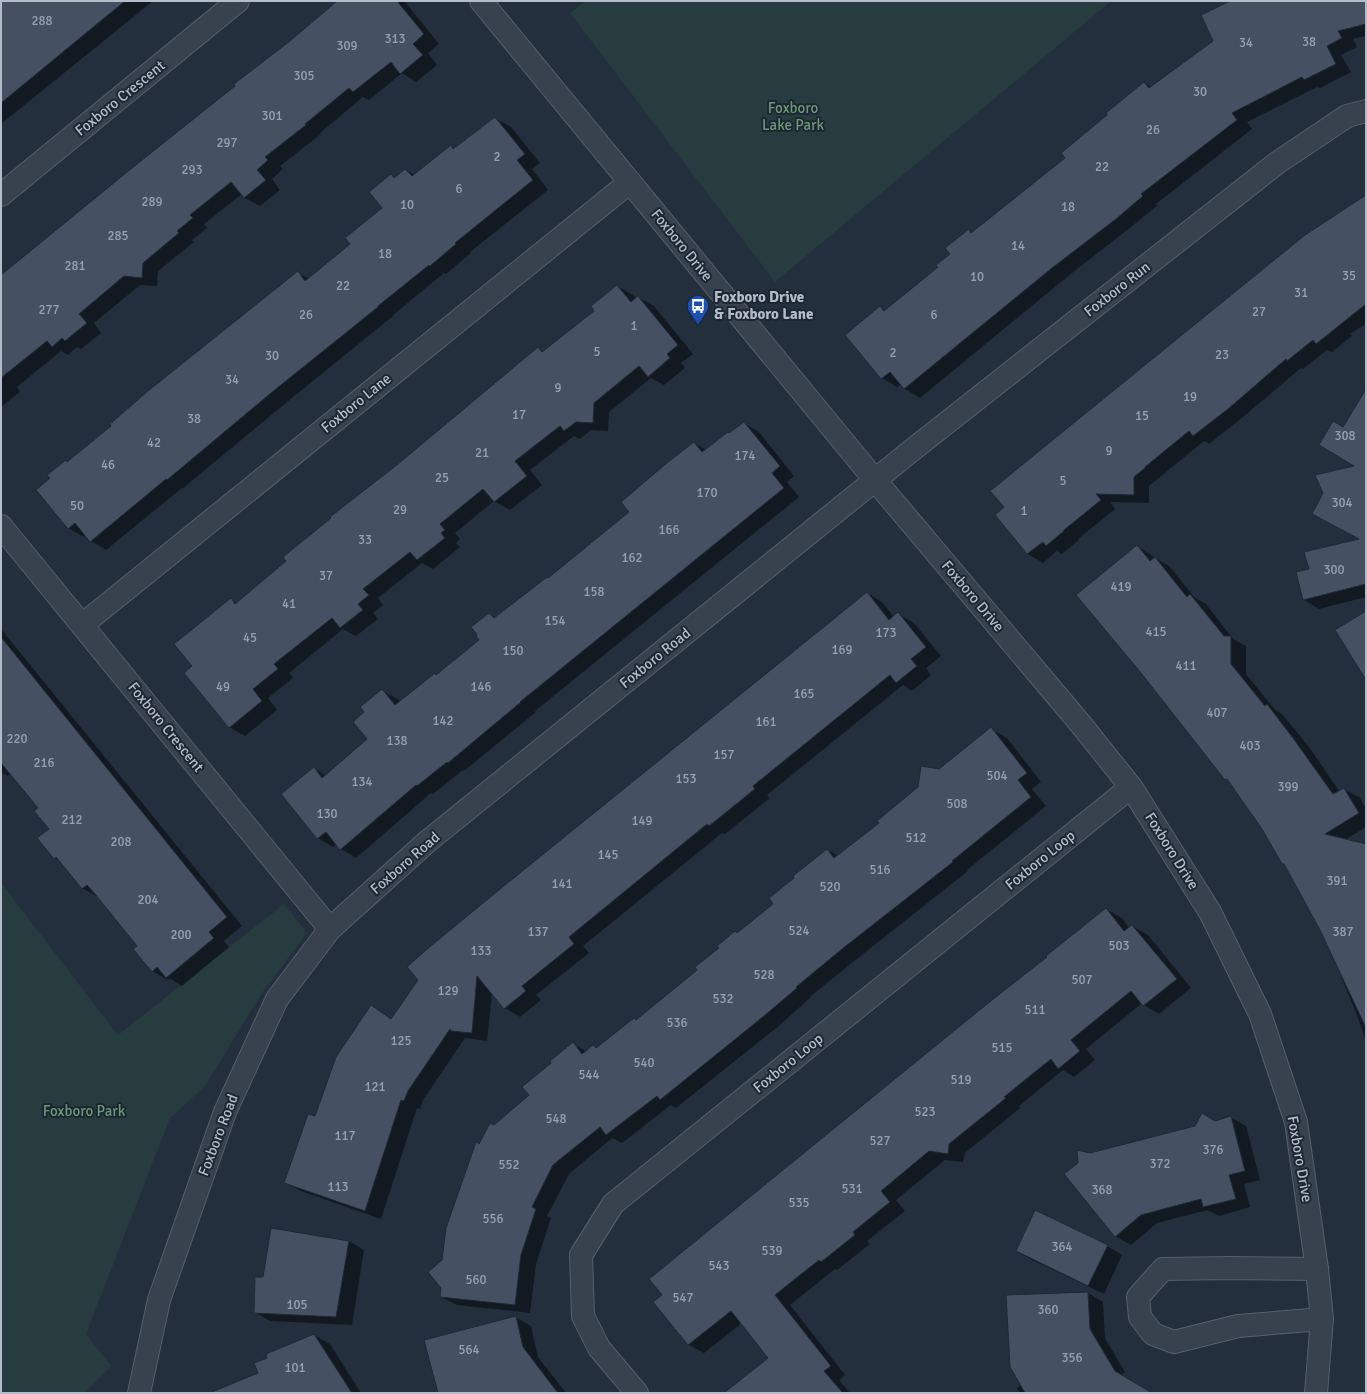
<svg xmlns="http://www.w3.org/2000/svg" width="1367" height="1394" viewBox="0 0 1367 1394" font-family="Signika,sans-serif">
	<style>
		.green { fill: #263c3f }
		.shadow { fill: #0007 }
		.building { fill: #455162; stroke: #1f2835 }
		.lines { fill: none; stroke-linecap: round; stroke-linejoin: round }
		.minor-casing { stroke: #565f6c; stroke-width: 24 }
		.minor { stroke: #38414e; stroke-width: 22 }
		.labels { text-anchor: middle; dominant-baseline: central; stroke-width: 4; stroke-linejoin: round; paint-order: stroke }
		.number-label { font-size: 13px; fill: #98a1af }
		.street-label { font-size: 15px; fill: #b4bcc9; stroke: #1d2633 }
		.park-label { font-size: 15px; fill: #6b9a76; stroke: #1d2633 }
		.poi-label { font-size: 15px; font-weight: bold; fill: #b4bcc9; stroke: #1d2633; text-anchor: start }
	</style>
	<rect width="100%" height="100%" fill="#242f3e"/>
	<g class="green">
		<polygon points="585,1 1111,1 775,282 570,13"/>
		<polygon points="1,883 118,1035 284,904 307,933 262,993 205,1086 170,1118 86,1334 111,1366 84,1393 1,1393"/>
	</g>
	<g class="shadow">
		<polygon points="3,1 153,1 1,124 1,3"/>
		<polygon points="340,1 402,1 406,3 439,44 428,53 437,65 416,82 402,73 369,100 363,97 320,133 321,134 280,166 283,169 272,179 280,190 260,206 245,198 242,194 204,224 207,228 192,240 194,242 158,271 157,286 140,285 94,323 101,333 81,349 77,347 68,355 61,351 17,387 20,392 1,407 1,276"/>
		<polygon points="1236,1 1366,1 1366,36 1353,39 1357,47 1341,55 1351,72 1320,88 1317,87 1247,122 1252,129 1156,204 1158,205 1131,227 1067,277 920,398 905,389 901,384 897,387 882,378 880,307 886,311 940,268 969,230 973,233 1067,158 1145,83 1152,88 1215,41"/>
		<polygon points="495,118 511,127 540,163 532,169 548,190 470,252 471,253 446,274 444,273 392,316 393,316 287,402 183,488 182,488 106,550 91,541 86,535 84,537 68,528 68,463 298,273 309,279 352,244 383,209 391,175 395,178 405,170 415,175 451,146 455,149"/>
		<polygon points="1366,199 1366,324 1350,334 1352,336 1332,352 1327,350 1303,369 1301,368 1243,417 1209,444 1204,441 1149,486 1149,503 1110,502 1115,509 1078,539 1079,540 1062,554 1057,551 1043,563 1028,554 996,515"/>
		<polygon points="617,286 633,295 636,299 639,298 654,306 693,354 681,363 685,368 664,385 651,378 609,412 608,431 591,430 580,439 574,436 530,470 542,485 510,510 494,501 455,533 460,539 456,543 460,547 433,569 422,563 378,598 383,605 373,613 378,619 356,636 343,629 289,673 293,678 268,698 277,710 245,736 229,727 194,666 231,600 238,604 398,465 538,348 544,352 596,311"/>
		<polygon points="1366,420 1366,597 1319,609 1304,600 1310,570 1360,539 1313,514 1357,466 1343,428"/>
		<polygon points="744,423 759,432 794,476 787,482 799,497 535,711 536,712 464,771 463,770 433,794 431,793 356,858 341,849 337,844 333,847 318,838 314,768 326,776 369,740 366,713 382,691 398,699 400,703 435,674 437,675 480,640 489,614 496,618 548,579 630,512 694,443 706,450 730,434"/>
		<polygon points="1137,546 1170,567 1195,598 1206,604 1233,639 1246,646 1246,674 1275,710 1282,714 1309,747 1340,792 1344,789 1360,798 1366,809 1366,827 1345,840 1366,845 1366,1042 1357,1015 1341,977 1343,977 1321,929 1286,865 1283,864 1263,829 1231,782 1226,779"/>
		<polygon points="867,593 882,602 894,617 898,614 914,623 941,656 926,668 931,675 912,691 903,685 767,795 770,798 725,834 722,833 583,946 589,953 536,995 541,1000 520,1017 505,1008 492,993 487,1041 465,1038 423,1100 420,1109 417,1108 381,1219 301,1191 286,1183 315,1117 372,1006 392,1019"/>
		<polygon points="1,629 242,926 224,941 229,947 182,986 169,978 168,980 152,971 138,946 98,897 82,888 60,862 55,858 50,829 39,808 11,773 8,776 1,772"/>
		<polygon points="991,729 1007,738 1041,782 1032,789 1046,806 967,870 968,871 858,958 811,996 811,997 780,1025 676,1108 671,1105 622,1143 612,1138 569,1174 547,1216 551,1218 536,1264 530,1313 457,1305 441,1297 443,1260 480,1145 494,1127 531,1096 573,1044 587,1052 594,1046 597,1048 634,1019 637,1020 698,970 738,934 774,904 828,850 838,856 880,823 939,770"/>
		<polygon points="1106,909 1122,918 1129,928 1132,926 1148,935 1191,988 1159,1014 1144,1005 1142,1003 1086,1049 1095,1060 1074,1077 1063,1070 1019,1106 1020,1108 965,1153 963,1162 945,1160 896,1200 905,1211 867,1241 870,1244 837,1270 835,1269 790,1305 845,1375 839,1380 850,1393 743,1393 770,1358 742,1323 704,1353 689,1345 654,1302"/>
		<polygon points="1230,1117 1246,1126 1260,1180 1244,1184 1250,1207 1219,1216 1208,1210 1157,1223 1131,1245 1115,1236 1090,1154"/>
		<polygon points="272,1229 349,1241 364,1250 352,1325 270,1321 255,1312 263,1278"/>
		<polygon points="1107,1246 1122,1255 1104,1294 1032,1260 1017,1251"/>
		<polygon points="1088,1293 1103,1302 1105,1338 1125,1372 1121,1375 1151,1393 1020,1393 1017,1388 1022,1385"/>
		<polygon points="515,1317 531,1326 538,1357 566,1393 458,1393"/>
		<polygon points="314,1335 330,1344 361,1393 239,1393 260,1374"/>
	</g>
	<g class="building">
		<polygon points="1,1 125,1 1,103"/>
		<polygon points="337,1 397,1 424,34 413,44 423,55 400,74 391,62 353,92 349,88 305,124 306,125 265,157 268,160 257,170 266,180 244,198 231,182 190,215 193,218 177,231 179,233 143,263 142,278 124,276 79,314 87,323 65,341 62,338 52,347 47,341 1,378 1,275 132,168 235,86 234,84 290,41"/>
		<polygon points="1230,1 1366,1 1366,24 1338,31 1342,38 1327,46 1336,64 1304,80 1302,77 1232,113 1237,120 1141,194 1143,196 1116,219 1052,268 904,389 890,372 881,379 845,335 880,306 884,311 938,267 936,265 950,254 945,248 969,229 971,233 1065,158 1061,153 1107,115 1106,113 1144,82 1149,88 1213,41 1201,15"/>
		<polygon points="495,117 525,154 517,160 533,180 455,243 456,244 430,266 429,265 378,306 378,307 271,393 167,480 166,479 90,542 75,523 68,529 36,490 50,478 47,475 66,460 67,462 111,426 110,424 148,391 298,271 305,281 350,244 345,238 382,208 369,192 391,174 394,178 405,169 412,176 451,145 453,149"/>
		<polygon points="1366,195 1366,304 1316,344 1313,340 1287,361 1286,359 1228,409 1193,436 1189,431 1145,467 1145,468 1134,477 1134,495 1096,494 1101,500 1064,530 1064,531 1046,546 1043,542 1027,554 995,515 1004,507 990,491 1305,235"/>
		<polygon points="617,285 631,302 638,296 678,345 667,354 670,358 648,377 639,366 594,403 593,423 576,422 564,431 560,426 515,461 527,476 494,502 483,489 440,524 445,530 441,533 445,538 417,560 410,552 363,589 369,595 358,604 363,610 340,628 332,618 274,664 278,669 253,689 262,701 229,728 184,673 192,666 174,644 231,598 235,604 286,561 283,557 331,518 330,517 398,464 538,347 542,352 594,311 591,306"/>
		<polygon points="1366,389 1366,584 1303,600 1296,572 1309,569 1304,552 1359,539 1312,514 1323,493 1315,475 1354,466 1319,445 1333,421 1343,427"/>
		<polygon points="744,422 780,466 772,473 784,488 520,702 521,702 448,763 447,762 417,786 416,785 340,850 326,832 317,839 281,794 314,767 322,778 367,739 353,722 364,712 360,707 382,689 395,705 435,673 436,675 479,640 476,636 477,635 471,627 489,613 494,618 547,577 548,578 629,512 621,502 668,462 694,442 702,452 728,432 729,433"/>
		<polygon points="1137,545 1150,561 1155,557 1187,597 1190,594 1224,636 1231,636 1231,664 1265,706 1267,704 1293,738 1333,794 1344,788 1359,813 1325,834 1366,844 1366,1028 1320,930 1284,864 1282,864 1262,829 1227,779 1225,780 1141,673 1076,595"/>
		<polygon points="867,592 889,620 898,612 926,647 911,659 917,666 896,683 890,675 753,786 755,789 709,826 707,824 569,937 574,944 522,986 526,991 504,1009 477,976 472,1033 451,1031 450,1029 408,1091 404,1101 401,1100 365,1211 284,1183 308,1114 315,1116 336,1057 371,1005 391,1019 418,980 407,967 426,950 494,894"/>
		<polygon points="1366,611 1366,680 1335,630"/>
		<polygon points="1,637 227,917 209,932 214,938 166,978 157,967 152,972 133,949 137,946 95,894 87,885 82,889 56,857 54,859 37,838 49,829 34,811 38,808 1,763"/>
		<polygon points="991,727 1027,773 1018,780 1031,797 952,861 953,862 842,949 796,987 797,988 764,1016 660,1100 657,1096 606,1135 600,1127 553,1165 532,1207 536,1209 521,1255 515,1305 440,1297 441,1288 428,1272 442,1260 446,1228 476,1142 479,1144 490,1123 494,1125 529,1095 522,1087 551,1063 550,1061 573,1042 582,1054 593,1045 596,1048 634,1018 636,1020 697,970 695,967 719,948 717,946 735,931 737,933 773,904 769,898 794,878 793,876 827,849 834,858 879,823 877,821 918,787 921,766 939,769"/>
		<polygon points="1106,908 1124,931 1132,925 1177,979 1143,1006 1131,991 1071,1040 1080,1051 1058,1069 1051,1059 1004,1097 1006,1098 949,1144 948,1154 929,1151 881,1191 890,1202 853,1232 855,1235 821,1262 819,1260 775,1295 831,1366 824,1371 843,1393 724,1393 768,1358 731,1311 688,1345 653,1302 662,1295 649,1279 992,1000 1047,957 1046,956"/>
		<polygon points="1202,1113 1215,1121 1231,1116 1245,1171 1229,1175 1236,1199 1203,1207 1201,1199 1141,1215 1115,1237 1064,1174 1078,1163 1077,1150 1090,1153 1195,1126"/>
		<polygon points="1035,1210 1108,1245 1088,1286 1016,1251"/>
		<polygon points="271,1228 349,1241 336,1317 254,1313 255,1277 263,1277"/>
		<polygon points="1088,1292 1090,1329 1115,1371 1152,1393 1025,1393 1010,1367 1006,1295"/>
		<polygon points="516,1316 523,1347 558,1393 438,1393 424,1340"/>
		<polygon points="314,1334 352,1393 212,1393 212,1392 258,1373 254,1363 267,1358 266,1354"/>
	</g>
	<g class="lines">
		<g class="minor-casing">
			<g id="minor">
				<polyline points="481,1 875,480 1079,722 1131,787 1210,912 1260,1014 1296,1122 1317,1269 1322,1319 1316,1393"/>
				<polyline points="1,195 238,1"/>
				<polyline points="1,526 330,929"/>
				<polyline points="82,625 630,182"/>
				<polyline points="1317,1269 1230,1268 1163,1269 1138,1297 1140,1317 1153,1334 1174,1342 1238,1326 1322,1319"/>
				<polyline points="139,1393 159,1300 225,1112 277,999 330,929 428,841 916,447 1277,163 1347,116 1366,111"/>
				<polyline points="637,1393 599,1348 583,1316 581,1255 613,1204 1131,787"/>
			</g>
		</g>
		<use href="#minor" class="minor"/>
	</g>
	<defs>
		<g id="bus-pin" transform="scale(1.15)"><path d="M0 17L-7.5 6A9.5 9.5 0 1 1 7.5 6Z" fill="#1a4fb4" stroke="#1d2633"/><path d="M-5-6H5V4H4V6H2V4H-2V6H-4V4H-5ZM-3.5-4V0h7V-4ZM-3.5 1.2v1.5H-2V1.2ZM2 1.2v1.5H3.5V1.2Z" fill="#fff"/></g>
	</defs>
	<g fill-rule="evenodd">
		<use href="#bus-pin" x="698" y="306"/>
	</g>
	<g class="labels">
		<g class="number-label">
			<text x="42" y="21">288</text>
			<text x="395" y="39">313</text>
			<text x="1309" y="42">38</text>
			<text x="1246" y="43">34</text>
			<text x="347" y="46">309</text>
			<text x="304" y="76">305</text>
			<text x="1200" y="92">30</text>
			<text x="272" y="116">301</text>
			<text x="1153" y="130">26</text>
			<text x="227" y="143">297</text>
			<text x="497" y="157">2</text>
			<text x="1102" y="167">22</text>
			<text x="192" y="170">293</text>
			<text x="459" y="189">6</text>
			<text x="152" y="202">289</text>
			<text x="407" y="205">10</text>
			<text x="1068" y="207">18</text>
			<text x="118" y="236">285</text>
			<text x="1018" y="246">14</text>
			<text x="385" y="254">18</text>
			<text x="75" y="266">281</text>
			<text x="1349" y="276">35</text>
			<text x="977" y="277">10</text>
			<text x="343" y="286">22</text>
			<text x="1301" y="293">31</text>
			<text x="49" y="310">277</text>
			<text x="1259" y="312">27</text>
			<text x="306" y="315">26</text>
			<text x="934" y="315">6</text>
			<text x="634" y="326">1</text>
			<text x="597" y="352">5</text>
			<text x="893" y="353">2</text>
			<text x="1222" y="355">23</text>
			<text x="272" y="356">30</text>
			<text x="232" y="380">34</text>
			<text x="558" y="388">9</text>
			<text x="1190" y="397">19</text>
			<text x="519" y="415">17</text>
			<text x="1142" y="416">15</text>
			<text x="194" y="419">38</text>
			<text x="1345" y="436">308</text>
			<text x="154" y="443">42</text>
			<text x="1109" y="451">9</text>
			<text x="482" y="453">21</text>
			<text x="745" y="456">174</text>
			<text x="108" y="465">46</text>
			<text x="442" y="478">25</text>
			<text x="1063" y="481">5</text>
			<text x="707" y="493">170</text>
			<text x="1342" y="503">304</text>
			<text x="77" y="506">50</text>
			<text x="400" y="510">29</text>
			<text x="1024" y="511">1</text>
			<text x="669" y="530">166</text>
			<text x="365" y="540">33</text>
			<text x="632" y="558">162</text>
			<text x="1334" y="570">300</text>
			<text x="326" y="576">37</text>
			<text x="1121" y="587">419</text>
			<text x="594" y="592">158</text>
			<text x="289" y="604">41</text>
			<text x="555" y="621">154</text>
			<text x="1156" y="632">415</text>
			<text x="886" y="633">173</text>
			<text x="250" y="638">45</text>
			<text x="842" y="650">169</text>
			<text x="513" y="651">150</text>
			<text x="1186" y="666">411</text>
			<text x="223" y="687">49</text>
			<text x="481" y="687">146</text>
			<text x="804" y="694">165</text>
			<text x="1217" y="713">407</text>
			<text x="443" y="721">142</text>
			<text x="766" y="722">161</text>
			<text x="17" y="739">220</text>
			<text x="397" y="741">138</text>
			<text x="1250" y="746">403</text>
			<text x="724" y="755">157</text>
			<text x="44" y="763">216</text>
			<text x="997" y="776">504</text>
			<text x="686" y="779">153</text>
			<text x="362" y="782">134</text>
			<text x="1288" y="787">399</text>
			<text x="957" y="804">508</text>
			<text x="327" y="814">130</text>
			<text x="72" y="820">212</text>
			<text x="642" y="821">149</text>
			<text x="916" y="838">512</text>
			<text x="121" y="842">208</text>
			<text x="608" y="855">145</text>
			<text x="880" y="870">516</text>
			<text x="1337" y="881">391</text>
			<text x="562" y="884">141</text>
			<text x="830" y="887">520</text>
			<text x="148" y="900">204</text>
			<text x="799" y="931">524</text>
			<text x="538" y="932">137</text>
			<text x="1343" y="932">387</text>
			<text x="181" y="935">200</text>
			<text x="1119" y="946">503</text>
			<text x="481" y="951">133</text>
			<text x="764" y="975">528</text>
			<text x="1082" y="980">507</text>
			<text x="448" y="991">129</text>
			<text x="723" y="999">532</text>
			<text x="1035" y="1010">511</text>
			<text x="677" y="1023">536</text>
			<text x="401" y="1041">125</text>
			<text x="1002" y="1048">515</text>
			<text x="644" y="1063">540</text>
			<text x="589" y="1075">544</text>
			<text x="961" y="1080">519</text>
			<text x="375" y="1087">121</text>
			<text x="925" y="1112">523</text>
			<text x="556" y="1119">548</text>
			<text x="345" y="1136">117</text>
			<text x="880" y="1141">527</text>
			<text x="1213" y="1150">376</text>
			<text x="1160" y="1164">372</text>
			<text x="509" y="1165">552</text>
			<text x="338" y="1187">113</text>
			<text x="852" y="1189">531</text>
			<text x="1102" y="1190">368</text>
			<text x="799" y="1203">535</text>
			<text x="493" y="1219">556</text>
			<text x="1062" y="1247">364</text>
			<text x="772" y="1251">539</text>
			<text x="719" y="1266">543</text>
			<text x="476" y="1280">560</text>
			<text x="683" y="1298">547</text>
			<text x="297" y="1305">105</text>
			<text x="1048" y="1310">360</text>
			<text x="469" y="1350">564</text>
			<text x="1072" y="1358">356</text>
			<text x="295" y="1368">101</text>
		</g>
		<g class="street-label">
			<text transform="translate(120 98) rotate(-39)">Foxboro Crescent</text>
			<text transform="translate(682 245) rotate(51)">Foxboro Drive</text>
			<text transform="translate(1117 289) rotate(-38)">Foxboro Run</text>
			<text transform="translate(356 403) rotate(-39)">Foxboro Lane</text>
			<text transform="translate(973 596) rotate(50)">Foxboro Drive</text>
			<text transform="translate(655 658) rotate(-39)">Foxboro Road</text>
			<text transform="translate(166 727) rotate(51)">Foxboro Crescent</text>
			<text transform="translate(1172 851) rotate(58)">Foxboro Drive</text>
			<text transform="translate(1040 860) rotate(-39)">Foxboro Loop</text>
			<text transform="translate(405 863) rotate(-41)">Foxboro Road</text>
			<text transform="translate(788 1063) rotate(-39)">Foxboro Loop</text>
			<text transform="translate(218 1135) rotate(-69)">Foxboro Road</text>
			<text transform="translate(1300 1159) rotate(80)">Foxboro Drive</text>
		</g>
		<g class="park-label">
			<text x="793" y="108">Foxboro<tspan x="793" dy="17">Lake Park</tspan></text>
			<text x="84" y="1111">Foxboro Park</text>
		</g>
		<g class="poi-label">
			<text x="714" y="297">Foxboro Drive<tspan x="714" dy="17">&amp; Foxboro Lane</tspan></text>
		</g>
	</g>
	<rect width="1367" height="1394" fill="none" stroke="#b4bcc9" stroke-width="4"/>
</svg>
